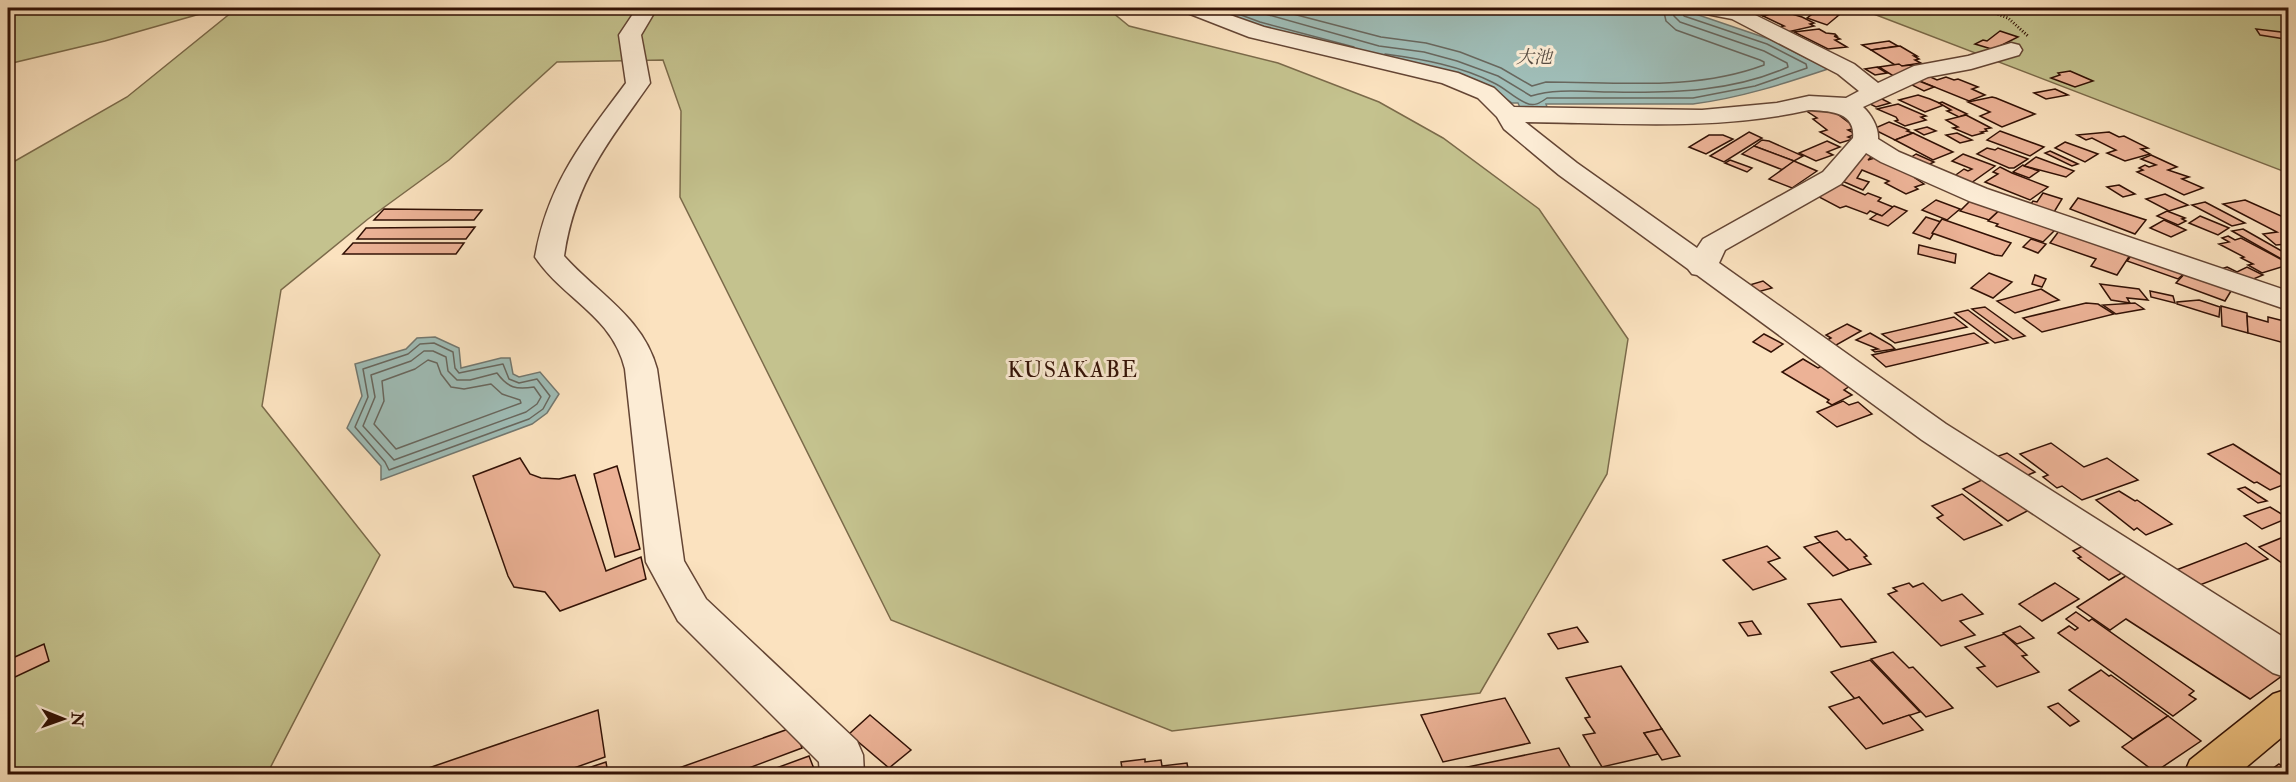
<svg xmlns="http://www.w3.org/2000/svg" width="2296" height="782" viewBox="0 0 2296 782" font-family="'IM FELL Double Pica','Noto Serif JP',serif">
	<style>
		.green { fill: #c4c28e; stroke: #7b6a4a; stroke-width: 1.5 }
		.water { fill: #9fbdb7; stroke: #737870; stroke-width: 1.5 }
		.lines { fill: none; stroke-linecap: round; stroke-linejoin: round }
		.shore { stroke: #68675e; stroke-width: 1.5 }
		.building { fill: #ecb296; stroke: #321105; stroke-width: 1.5 }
		.minor-casing { stroke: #644534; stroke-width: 3 }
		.major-casing { stroke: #321105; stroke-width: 3 }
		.path { stroke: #321105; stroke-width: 3; stroke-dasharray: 1 2; stroke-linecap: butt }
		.minor { fill: #fcecd5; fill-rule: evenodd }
		.major { fill: #eec180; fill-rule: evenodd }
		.labels { text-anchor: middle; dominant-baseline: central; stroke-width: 6; stroke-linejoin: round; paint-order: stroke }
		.far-water-label { font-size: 18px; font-style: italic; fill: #584d43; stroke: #fcecd5 }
		.quarter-label { font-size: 22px; letter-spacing: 1.5px; fill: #321105; stroke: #fcecd5 }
	</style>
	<rect width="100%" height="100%" fill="#fbe2bf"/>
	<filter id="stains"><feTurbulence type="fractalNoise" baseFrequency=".00333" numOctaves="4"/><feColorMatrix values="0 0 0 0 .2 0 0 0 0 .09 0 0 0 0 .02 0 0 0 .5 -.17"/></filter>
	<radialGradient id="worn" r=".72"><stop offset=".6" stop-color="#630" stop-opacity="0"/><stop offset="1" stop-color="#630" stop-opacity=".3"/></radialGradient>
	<g class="green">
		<polygon points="8,8 221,8 105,41 8,64"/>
		<polygon points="237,8 1107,8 1129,26 1278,63 1379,102 1443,138 1539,209 1628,339 1607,474 1480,693 1172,731 891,620 680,197 681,111 663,60 557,62 449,160 368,219 281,290 262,406 380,555 267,774 8,774 8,165 127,97"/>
		<polygon points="1858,8 2288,8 2288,173"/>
	</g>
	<g class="water">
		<path d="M1206,8H1678L1769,39L1828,69C1783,84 1740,98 1693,104H1546L1548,110H1521L1518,103H1512L1492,89L1258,27Z"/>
		<polygon points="435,337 459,348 461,368 501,358 510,358 513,374 519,377 540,372 559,394 547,413 532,424 381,480 381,466 347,428 362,396 355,364 406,349 417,338"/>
	</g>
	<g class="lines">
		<g class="shore">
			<polyline points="1222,8 1260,22 1354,47"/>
			<path d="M1244,8L1379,46L1424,52L1457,61L1498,76L1531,96C1557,88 1585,92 1613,92C1673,93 1732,92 1788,67L1787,63L1764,51L1680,22L1674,16L1672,8"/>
			<path d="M1270,8L1381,37L1426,43L1460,52L1501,68L1532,86L1546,82C1618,82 1695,91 1764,65V62L1760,60L1676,30L1666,21L1663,8"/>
			<path d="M1385,54C1422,59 1461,66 1494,83C1505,88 1514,98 1526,103C1534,107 1540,103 1547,98H1693L1755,86L1807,68L1806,64L1767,44L1684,16L1680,8"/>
			<polygon points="434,343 453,352 455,368 459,373 503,364 509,379 519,383 537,379 550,396 543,409 529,419 389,470 385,462 355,427 368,397 363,369 408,354 420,344"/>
			<path d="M424,351H433L446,357L448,371L457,380H470L497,373C508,388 516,390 534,387L541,397L537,404L526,412L394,460L363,426L375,397L371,375L411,361Z"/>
			<polygon points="428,360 437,363 441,374 451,387 464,389 491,384 502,394 520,400 521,403 396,449 374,424 384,401 382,381 415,369"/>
		</g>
	</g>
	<g class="building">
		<polygon points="1747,8 1772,8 1782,11 1763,16"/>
		<polygon points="1800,8 1837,8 1830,13 1839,15 1827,25 1807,18 1815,12"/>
		<polygon points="1782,11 1802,17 1814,23 1810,24 1814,26 1783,33 1774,28 1784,26 1763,16"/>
		<polygon points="1819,29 1826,33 1835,34 1837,36 1834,36 1840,39 1835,40 1847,47 1828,49 1794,32"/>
		<polygon points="2256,29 2281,32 2285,39 2260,35"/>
		<polygon points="2000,31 2018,37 2000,46 2005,47 1998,51 1975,44 1983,40 1987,41"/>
		<polygon points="1889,41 1898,46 1871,50 1862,45"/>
		<polygon points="1900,46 1917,56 1914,56 1919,59 1915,60 1921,63 1902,66 1895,65 1871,50"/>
		<polygon points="1899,64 1902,66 1911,65 1922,70 1895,77 1879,67"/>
		<polygon points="1877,67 1887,73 1875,75 1865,69"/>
		<polygon points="2070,71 2093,81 2075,87 2051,78 2060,75 2058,73"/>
		<polygon points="1926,75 1937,80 1946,77 1954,80 1958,79 1978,87 1972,89 1985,95 1969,101 1917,80"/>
		<polygon points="1919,81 1934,87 1924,91 1910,84"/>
		<polygon points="2055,89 2068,95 2046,99 2034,93"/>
		<polygon points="1918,95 1930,99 1944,105 1925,112 1899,100"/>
		<polygon points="1878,97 1890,103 1876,107 1864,101"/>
		<polygon points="1992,97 1996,98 2035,114 2002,127 1980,116 1990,112 1968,102"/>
		<polygon points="1942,102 1967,114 1959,117 1947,111 1951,110 1939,103"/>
		<polygon points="1898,104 1926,116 1921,117 1926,120 1905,126 1895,121 1898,120 1896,117 1877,109"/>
		<polygon points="1815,109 1832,110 1856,128 1848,130 1856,134 1848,137 1853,139 1840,143 1820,132 1827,130 1813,119 1817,118 1805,110"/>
		<polygon points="1966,115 1991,128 1985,129 1987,131 1981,132 1983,133 1972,136 1953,128 1958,127 1946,120"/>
		<polygon points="1889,122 1909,130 1907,131 1913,133 1895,140 1873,129"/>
		<polygon points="1927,127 1936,131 1924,135 1915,130"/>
		<polygon points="2000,131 2044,147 2030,156 1987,140"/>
		<polygon points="1749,132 1762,138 1724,162 1710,156"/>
		<polygon points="2109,132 2119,137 2124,136 2148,148 2141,149 2150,154 2125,161 2107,153 2116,150 2092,138 2086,140 2077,135"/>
		<polygon points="1913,133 1953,152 1933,160 1895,140"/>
		<polygon points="1957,133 1972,140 1960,143 1946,135"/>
		<polygon points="1709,135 1723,135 1733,139 1706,154 1689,147"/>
		<polygon points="1762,140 1769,141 1803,156 1794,161 1754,146"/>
		<polygon points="1827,141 1840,147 1827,152 1833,155 1816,161 1799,153"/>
		<polygon points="2065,142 2098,154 2085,162 2055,148"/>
		<polygon points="1754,146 1794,161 1783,170 1742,154"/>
		<polygon points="1867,148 1875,153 1868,160 1881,156 1920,176 1915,178 1924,184 1915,187 1918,189 1906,194 1885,183 1889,181 1862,170 1857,178 1869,182 1863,190 1835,178"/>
		<polygon points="1987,148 1995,150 1998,148 2028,159 2014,168 2009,168 1977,154"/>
		<polygon points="2050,151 2078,164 2072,166 2045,153"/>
		<polygon points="1916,154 1934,162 1928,165 1910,158"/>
		<polygon points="1963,154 1995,166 1964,188 1953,177 1964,169 1968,171 1972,169 1952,161"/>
		<polygon points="2151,155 2177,167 2168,170 2189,177 2182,179 2203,188 2184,195 2137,172 2143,170 2139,168 2145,165 2149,167 2156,165 2141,159"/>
		<polygon points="2036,157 2074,171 2066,177 2024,166"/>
		<polygon points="1730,160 1752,168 1747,172 1725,163"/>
		<polygon points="1794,161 1817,171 1792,188 1769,179"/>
		<polygon points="2023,165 2024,166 2039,171 2029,178 2013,172"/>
		<polygon points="2000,167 2012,173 2048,187 2030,200 1985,182 1998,174 1993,172"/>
		<polygon points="1838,183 1865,195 1868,193 1881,198 1878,201 1893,207 1882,216 1870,211 1867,214 1846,206 1840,208 1819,197"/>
		<polygon points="2119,185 2135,194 2123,197 2107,187"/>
		<polygon points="2043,193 2062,199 2051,217 2027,209 2033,201 2037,202"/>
		<polygon points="2165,194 2188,205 2169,211 2146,199"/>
		<polygon points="1974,197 2003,207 1989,220 1960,211"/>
		<polygon points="2078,198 2146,220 2135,234 2070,209"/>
		<polygon points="1936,200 1960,209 1947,220 1922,210"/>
		<polygon points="2245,200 2288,219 2288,244 2276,245 2263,234 2277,232 2223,204"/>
		<polygon points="2205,202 2245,223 2232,226 2192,205"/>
		<polygon points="1894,206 1907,211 1888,226 1870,219 1877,214 1882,216"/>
		<polygon points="2003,207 2055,230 2043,242 1996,226 1998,224 1988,221"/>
		<polygon points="384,209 482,210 474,220 374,220"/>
		<polygon points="2167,211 2185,218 2182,219 2186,221 2178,225 2157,216"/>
		<polygon points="2200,216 2229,228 2218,235 2189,223"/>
		<polygon points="1926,217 1941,222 1930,239 1913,233"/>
		<polygon points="1942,219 1985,234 2011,243 2002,256 1995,255 1932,233"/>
		<polygon points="2164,220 2186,230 2171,237 2150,228"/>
		<polygon points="475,227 466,239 357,239 366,228"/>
		<polygon points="2062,227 2134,249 2117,275 2091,266 2096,259 2050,243"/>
		<polygon points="2243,229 2287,254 2288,260 2285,261 2232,231"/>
		<polygon points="2228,236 2235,240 2241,238 2288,263 2288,265 2262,273 2248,265 2253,264 2241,258 2244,257 2219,244 2229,242 2222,238"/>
		<polygon points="2031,239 2046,244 2038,253 2023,247"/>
		<polygon points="353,243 464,243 456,254 343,254"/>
		<polygon points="1919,245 1956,254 1955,263 1918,254"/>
		<polygon points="2137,248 2190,268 2178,279 2127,261"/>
		<polygon points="2227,267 2237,272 2247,267 2263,275 2244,283 2218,270"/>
		<polygon points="2190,268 2234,286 2225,301 2176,283"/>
		<polygon points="1989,273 2012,282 1993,298 1971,288"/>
		<polygon points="2035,275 2046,279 2042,287 2032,284"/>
		<polygon points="1763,281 1772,288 1754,293 1746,286"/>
		<polygon points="2100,284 2139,289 2148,300 2127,298 2130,303 2111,300"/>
		<polygon points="2041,289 2059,300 2015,313 1997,301"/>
		<polygon points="2150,291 2173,296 2175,303 2151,297"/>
		<polygon points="2199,300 2220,307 2219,317 2177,304 2177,302"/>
		<polygon points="2086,303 2098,304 2114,314 2042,332 2023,318"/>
		<polygon points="2135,303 2144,309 2116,314 2103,305"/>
		<polygon points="2221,306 2247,313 2248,333 2222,326"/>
		<polygon points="1985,307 2025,336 2013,339 1972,309"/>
		<polygon points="1968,310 2008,340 1995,343 1955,313"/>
		<polygon points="2247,316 2268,322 2268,317 2288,322 2288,344 2248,333"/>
		<polygon points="1954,317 1967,327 1895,343 1882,334"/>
		<polygon points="1847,324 1861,331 1831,348 1822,343 1831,338 1826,335"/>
		<polygon points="1870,333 1891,345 1895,349 1875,352 1872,350 1878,349 1856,340"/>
		<polygon points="1974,333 1988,343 1886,367 1872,355"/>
		<polygon points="1764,334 1783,344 1771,352 1753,342"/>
		<polygon points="1803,359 1818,368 1823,365 1853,384 1844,390 1852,395 1832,405 1827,402 1829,400 1782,372"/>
		<polygon points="1843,401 1849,405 1858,402 1872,414 1837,427 1817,412"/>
		<polygon points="2051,443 2084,467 2107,458 2138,480 2082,500 2062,486 2057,488 2043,477 2048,475 2020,454"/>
		<polygon points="2233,444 2288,479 2288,483 2270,490 2257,482 2254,483 2208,454"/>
		<polygon points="2007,453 2035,472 2019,479 1990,459"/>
		<polygon points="520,458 530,474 541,478 559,479 575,475 606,571 641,557 646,579 560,611 545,592 514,587 508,576 473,476"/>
		<polygon points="617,466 640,549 615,557 594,474"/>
		<polygon points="1988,477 2033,508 2008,521 1963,489"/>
		<polygon points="2245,487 2267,501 2258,503 2238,489"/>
		<polygon points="2119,491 2135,501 2137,500 2172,524 2146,535 2137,528 2134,530 2096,500"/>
		<polygon points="1962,494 2002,525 1964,540 1937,518 1943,515 1932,506"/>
		<polygon points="2270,507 2288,518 2262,529 2244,516"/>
		<polygon points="1837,531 1846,540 1850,539 1867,556 1864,557 1871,564 1849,570 1815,537"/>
		<polygon points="2286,536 2288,538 2288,571 2282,567 2286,566 2259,547"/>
		<polygon points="1820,542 1849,570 1833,576 1804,547"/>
		<polygon points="2089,543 2127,570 2109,580 2078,558 2081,557 2073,551"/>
		<polygon points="2246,543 2268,559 2192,588 2171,572"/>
		<polygon points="1767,546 1780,558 1768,562 1786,579 1753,590 1723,560"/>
		<polygon points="2132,572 2286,673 2250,699 2126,619 2110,630 2077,607"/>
		<polygon points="1909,583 1913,587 1923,583 1942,601 1962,594 1983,614 1960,621 1975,635 1941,646 1888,594 1897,591 1893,588"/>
		<polygon points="2055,583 2079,599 2042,621 2019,604"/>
		<polygon points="1841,599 1876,642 1841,647 1808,604"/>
		<polygon points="2076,612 2089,621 2092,619 2194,691 2189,695 2196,699 2173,716 2058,633 2069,626 2075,630 2078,628 2066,619"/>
		<polygon points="1752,621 1761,634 1748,636 1739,623"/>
		<polygon points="2020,626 2034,638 2017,644 2003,633"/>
		<polygon points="1577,627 1588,642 1558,649 1548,634"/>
		<polygon points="2004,634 2027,655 2022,656 2039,672 1997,687 1977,668 1985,666 1965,647"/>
		<polygon points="44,644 49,661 13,678 8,660"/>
		<polygon points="1893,652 1909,668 1913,667 1953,708 1926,717 1871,659"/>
		<polygon points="1870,660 1920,712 1883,724 1859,697 1855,699 1831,672"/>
		<polygon points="1621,666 1662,729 1644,733 1658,754 1602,767 1583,735 1595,733 1585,718 1590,717 1566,678"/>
		<polygon points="2101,670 2109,676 2111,675 2168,716 2133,739 2069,690"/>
		<polygon points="1859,697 1883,724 1909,715 1923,730 1866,749 1829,707"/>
		<polygon points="1505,698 1530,743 1443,762 1421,715"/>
		<polygon points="2058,703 2079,721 2070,726 2048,707"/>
		<polygon points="598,710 605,757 557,774 411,774"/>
		<polygon points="870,715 911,750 889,768 849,734"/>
		<polygon points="2168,716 2201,741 2155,772 2122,747"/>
		<polygon points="794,727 802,748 733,774 662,774"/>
		<polygon points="1662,729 1680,756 1662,760 1644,733"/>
		<polygon points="1559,748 1574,774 1434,774"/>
		<polygon points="809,756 816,774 760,774"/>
		<polygon points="1145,759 1145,762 1161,760 1162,766 1187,763 1189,774 1123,774 1121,762"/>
		<polygon points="606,762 608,774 570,774"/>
		<polygon points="2279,764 2288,771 2288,774 2265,774"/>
	</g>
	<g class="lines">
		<g class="minor-casing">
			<g id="minor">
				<path d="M637,8H657L641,35L650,83C608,143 575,181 564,256C598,294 643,317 657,369L684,561L706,599L857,741L863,755L864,774H820L819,762L678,621L646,562L625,369C612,315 564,300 535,257C548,183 583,141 626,83L619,35Z"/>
				<path d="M1182,8H1210L1264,27L1458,73L1494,88L1514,107L1702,110L1777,103L1809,96L1846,98L1859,91L1838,74L1732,19L1696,12L1693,8L1745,10L1854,64L1878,83L1914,66L1968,56L2011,43L2019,45L2022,50L2019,55L1971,69L1928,77L1863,107C1871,114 1879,128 1878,139L1899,152L1987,189L2288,291V310L1969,201L1881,162L1866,153L1841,184L1725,250L1719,263L1946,424L2288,640V678L2273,673L1922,440L1697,275L1692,274L1688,269L1559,175L1504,129L1497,117L1478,98L1442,83L1249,37L1185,12ZM1809,110C1828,111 1856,111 1853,138L1823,172L1703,239L1697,248L1577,163L1525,122C1620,123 1716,131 1809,110Z"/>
			</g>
		</g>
		<g class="major-casing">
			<polygon id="major" points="2288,689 2288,732 2238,774 2184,774 2190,760 2273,694"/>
		</g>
		<polyline class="path" points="1981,8 2008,18 2028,36"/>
		<use href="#minor" class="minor"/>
		<use href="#major" class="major"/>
	</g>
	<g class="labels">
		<g class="far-water-label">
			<text x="1534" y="57">大池</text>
		</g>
		<g class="quarter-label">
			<text x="1073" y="370">KUSAKABE</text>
		</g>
	</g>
	<rect width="2296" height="782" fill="none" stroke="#fbe2bf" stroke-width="30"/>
	<rect x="9" y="9" width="2278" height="764" fill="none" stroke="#321105" stroke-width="3"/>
	<rect x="15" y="15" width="2266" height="752" fill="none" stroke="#321105" stroke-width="1.5"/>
	<g transform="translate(63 719) rotate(91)" stroke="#fcecd5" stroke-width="4.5" paint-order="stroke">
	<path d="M0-4.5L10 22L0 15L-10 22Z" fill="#321105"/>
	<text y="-9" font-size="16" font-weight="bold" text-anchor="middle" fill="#321105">N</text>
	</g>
	<rect width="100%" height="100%" filter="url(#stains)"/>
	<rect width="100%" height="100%" fill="url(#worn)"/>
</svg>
